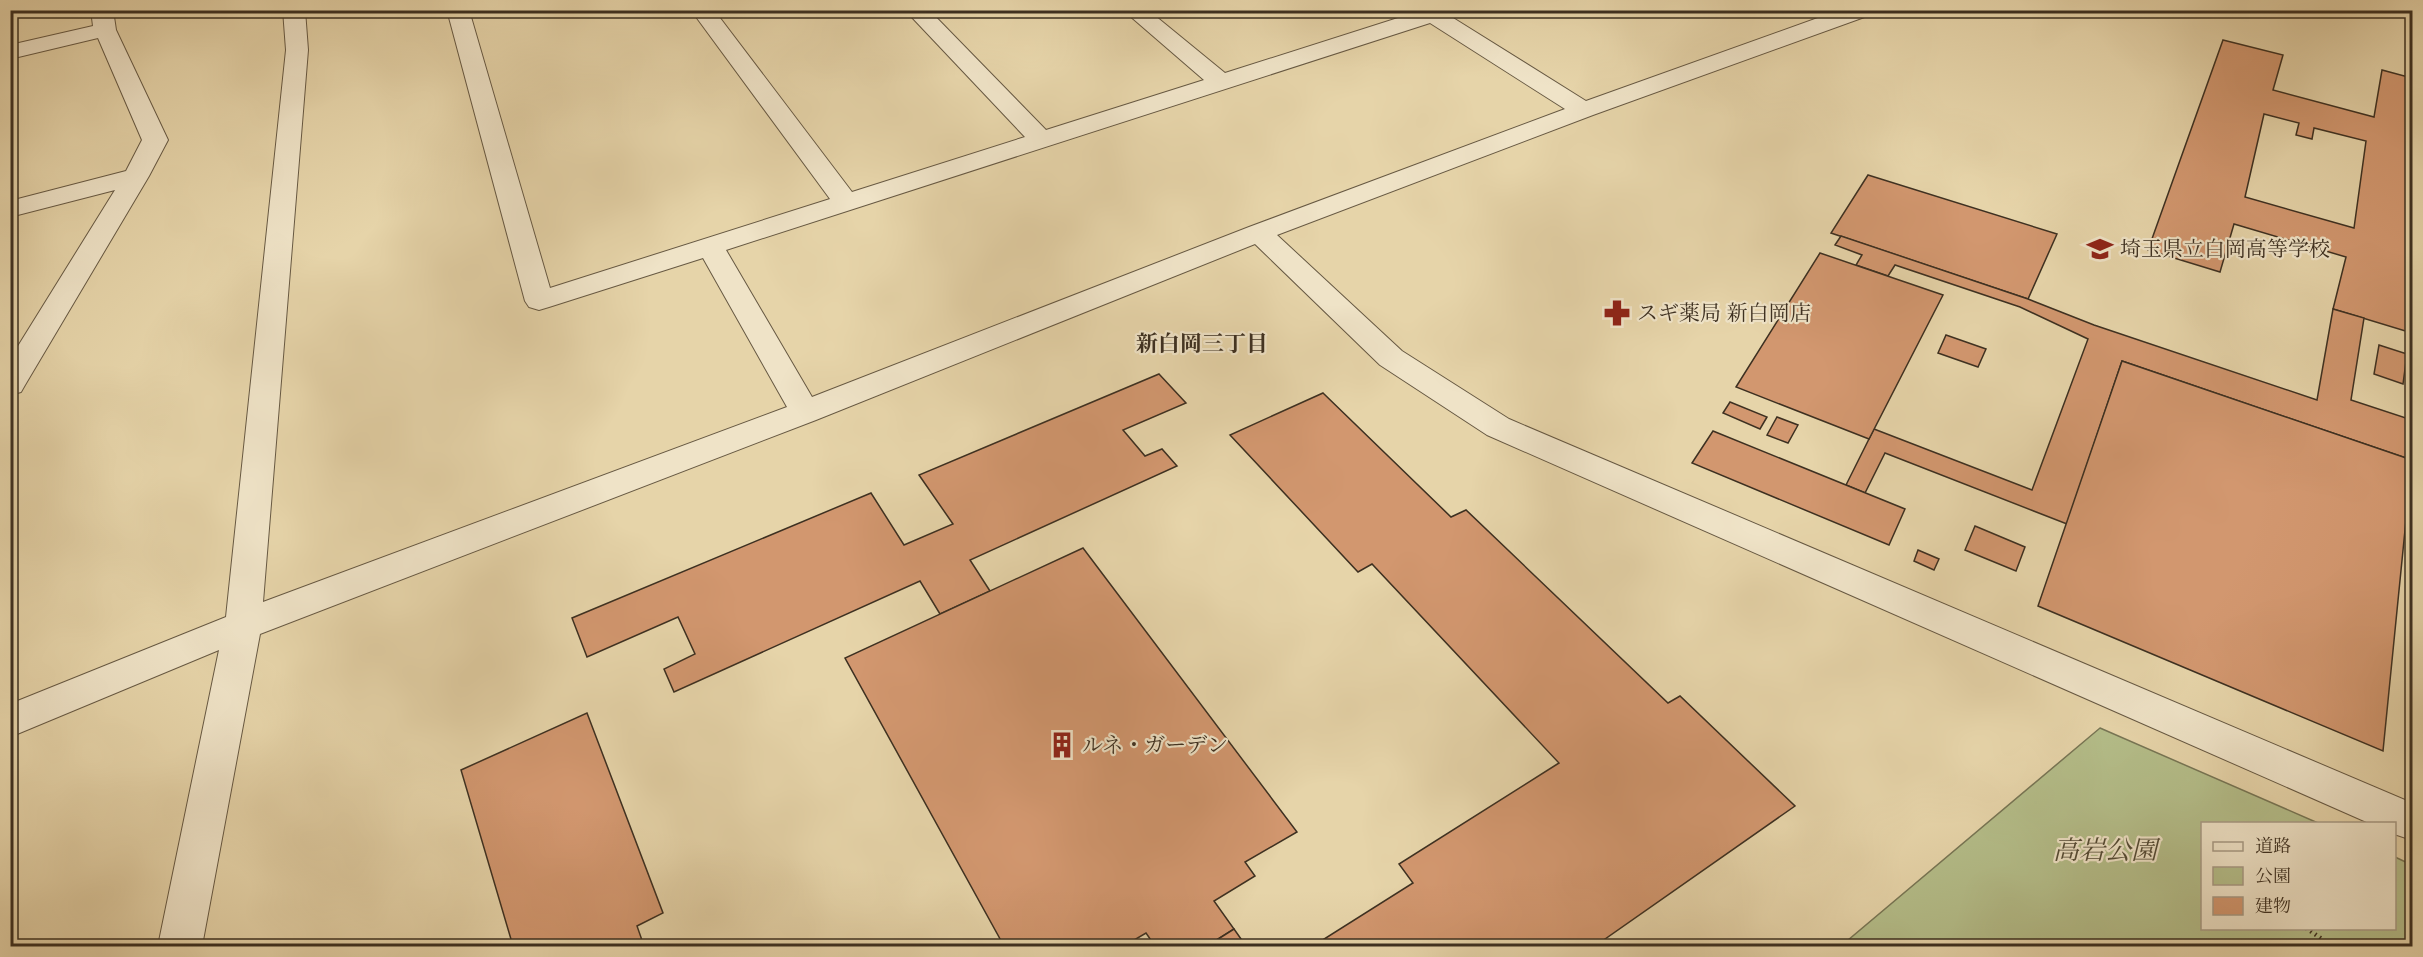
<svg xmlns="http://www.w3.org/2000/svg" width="2423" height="957" viewBox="0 0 2423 957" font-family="Cardo,'Noto Serif JP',serif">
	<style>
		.green { fill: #b4bd89; stroke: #787655; stroke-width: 1.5 }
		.building { fill: #d2976f; stroke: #3d3021; stroke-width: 1.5; fill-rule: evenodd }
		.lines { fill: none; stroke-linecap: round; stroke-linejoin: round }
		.minor-casing { stroke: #675943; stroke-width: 2 }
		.path { stroke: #3d3021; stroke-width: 4.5; stroke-dasharray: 1.5 4; stroke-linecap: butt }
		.minor { fill: #efe3c7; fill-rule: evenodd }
		.labels { text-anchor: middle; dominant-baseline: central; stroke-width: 4.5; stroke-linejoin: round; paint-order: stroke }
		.poi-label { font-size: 21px; fill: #3d3021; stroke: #efe3c7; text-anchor: start }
		.neighbourhood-label { font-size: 22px; font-weight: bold; fill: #3d3021; stroke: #efe3c7 }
		.near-park-label { font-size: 26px; font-style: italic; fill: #554c36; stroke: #efe3c7 }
	</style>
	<rect width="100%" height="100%" fill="#e6d4a9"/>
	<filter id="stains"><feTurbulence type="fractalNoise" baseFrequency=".00333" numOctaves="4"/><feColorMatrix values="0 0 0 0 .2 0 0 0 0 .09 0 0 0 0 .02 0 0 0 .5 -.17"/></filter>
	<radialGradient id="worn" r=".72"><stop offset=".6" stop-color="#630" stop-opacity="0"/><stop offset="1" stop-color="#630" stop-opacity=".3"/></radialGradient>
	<polygon class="green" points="2100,728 2318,823 2202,824 2202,928 2394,928 2395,857 2412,865 2412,946 1841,946"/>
	<g class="building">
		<path d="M2223,40L2283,55L2273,90L2374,117L2382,70L2412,78V333L2333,309L2346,257L2234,224L2220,272L2148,250ZM2264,114L2299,123L2296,135L2312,139L2314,128L2366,141L2354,228L2245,197Z"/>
		<polygon points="1868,175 2057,234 2028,299 1831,233"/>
		<polygon points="1841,236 2028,299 2094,325 2317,400 2333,309 2364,318 2351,400 2412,420 2412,460 2122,361 2067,524 1885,453 1865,493 1846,485 1874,429 2032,490 2088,339 2020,307 1895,265 1888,276 1856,265 1862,255 1835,245"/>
		<polygon points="1820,253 1943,295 1869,439 1736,387"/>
		<polygon points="1946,335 1986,349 1978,367 1938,353"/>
		<polygon points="2379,345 2407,354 2403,384 2374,374"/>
		<polygon points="2122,361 2412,460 2383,751 2038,606"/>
		<polygon points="1159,374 1186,403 1123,430 1145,456 1162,449 1177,466 970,560 990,591 940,614 920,581 674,692 664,669 695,654 678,617 587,657 572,618 871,493 904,545 953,524 919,475"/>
		<polygon points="1323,393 1451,517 1466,510 1668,703 1680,696 1795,806 1595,946 1313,946 1413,883 1399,864 1559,763 1372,564 1358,572 1230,435"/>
		<polygon points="1730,402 1767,417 1760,429 1723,413"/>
		<polygon points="1777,417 1798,425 1788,443 1767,435"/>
		<polygon points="1713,431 1905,509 1889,545 1692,463"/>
		<polygon points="1975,526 2025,547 2016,571 1965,550"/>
		<polygon points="1083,548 1297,832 1245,862 1255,876 1214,901 1234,929 1207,946 1155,946 1146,933 1124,946 1004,946 845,658"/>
		<polygon points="1918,550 1939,559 1934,570 1914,561"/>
		<polygon points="587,713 663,913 637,926 644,946 513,946 461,770"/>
		<polygon points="1234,929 1246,946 1207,946"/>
	</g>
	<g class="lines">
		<g class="minor-casing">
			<g id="minor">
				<polygon points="91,10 113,10 116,30 168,140 149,176 25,385 21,392 10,395 10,359 115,190 10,217 10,201 126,171 142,140 98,38 10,59 10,45 93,26"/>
				<path d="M283,10H305L308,50L263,602L787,407L703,258L549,307L539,310L529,307L525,301L447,10H469L550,288L830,199L691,10H714L852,192L1025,137L905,10H929L1046,130L1204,80L1123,10H1148L1225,73L1423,10H1458L1450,16L1586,101L1840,10H1873L1870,15L1593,115L1277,235L1402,351L1509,419L2412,803V840L2394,834V824H2371L1487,435L1380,365L1255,244L816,420L260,634L202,946H158L219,650L10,737V704L226,617L286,50ZM1430,23L1565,109L1249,227L812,397L726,250Z"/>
			</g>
		</g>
		<polyline class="path" points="2306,928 2332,946"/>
		<use href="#minor" class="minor"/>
	</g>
	<defs>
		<g id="school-bare" transform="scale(2.07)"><path d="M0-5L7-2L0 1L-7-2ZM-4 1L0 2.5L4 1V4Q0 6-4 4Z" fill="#8f2418" stroke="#efe3c7" stroke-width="2.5" paint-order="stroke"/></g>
		<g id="pharmacy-bare" transform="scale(2.07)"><path d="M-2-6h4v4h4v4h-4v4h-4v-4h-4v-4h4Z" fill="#8f2418" stroke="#efe3c7" stroke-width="2.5" paint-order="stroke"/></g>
		<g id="building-bare" transform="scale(2.07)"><path d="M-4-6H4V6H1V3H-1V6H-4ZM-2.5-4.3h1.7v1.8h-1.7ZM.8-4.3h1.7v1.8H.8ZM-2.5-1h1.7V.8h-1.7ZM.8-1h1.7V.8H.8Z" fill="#8f2418" stroke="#efe3c7" stroke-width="2.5" paint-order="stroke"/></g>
	</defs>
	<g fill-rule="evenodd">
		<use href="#school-bare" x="2100" y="249"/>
		<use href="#pharmacy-bare" x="1617" y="313"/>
		<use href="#building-bare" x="1062" y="745"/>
	</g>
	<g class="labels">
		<g class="poi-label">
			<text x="2120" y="249">埼玉県立白岡高等学校</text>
			<text x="1637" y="313">スギ薬局 新白岡店</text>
			<text x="1082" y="745">ルネ・ガーデン</text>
		</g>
		<g class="neighbourhood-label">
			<text x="1202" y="344">新白岡三丁目</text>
		</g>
		<g class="near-park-label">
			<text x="2105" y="850">高岩公園</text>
		</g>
	</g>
	<rect width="2423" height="957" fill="none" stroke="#e6d4a9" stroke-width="36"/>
	<rect x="12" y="12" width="2399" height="933" fill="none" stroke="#3d3021" stroke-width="3"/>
	<rect x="18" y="18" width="2387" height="921" fill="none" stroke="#3d3021" stroke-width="1.5"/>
	<rect x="2201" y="822" width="195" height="108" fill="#efe3c7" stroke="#a89b85" stroke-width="1.5"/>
	<rect x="2213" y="842" width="30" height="9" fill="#efe3c7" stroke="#a89b85" stroke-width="1.5"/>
	<text x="2255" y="852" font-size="18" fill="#3d3021">道路</text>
	<rect x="2213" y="867" width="30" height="18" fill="#b4bd89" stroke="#a89b85" stroke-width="1.5"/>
	<text x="2255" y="882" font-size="18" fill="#3d3021">公園</text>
	<rect x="2213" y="897" width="30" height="18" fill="#d2976f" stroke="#a89b85" stroke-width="1.5"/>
	<text x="2255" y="912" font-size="18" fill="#3d3021">建物</text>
	<rect width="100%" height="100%" filter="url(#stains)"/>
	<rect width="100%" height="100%" fill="url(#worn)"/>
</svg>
